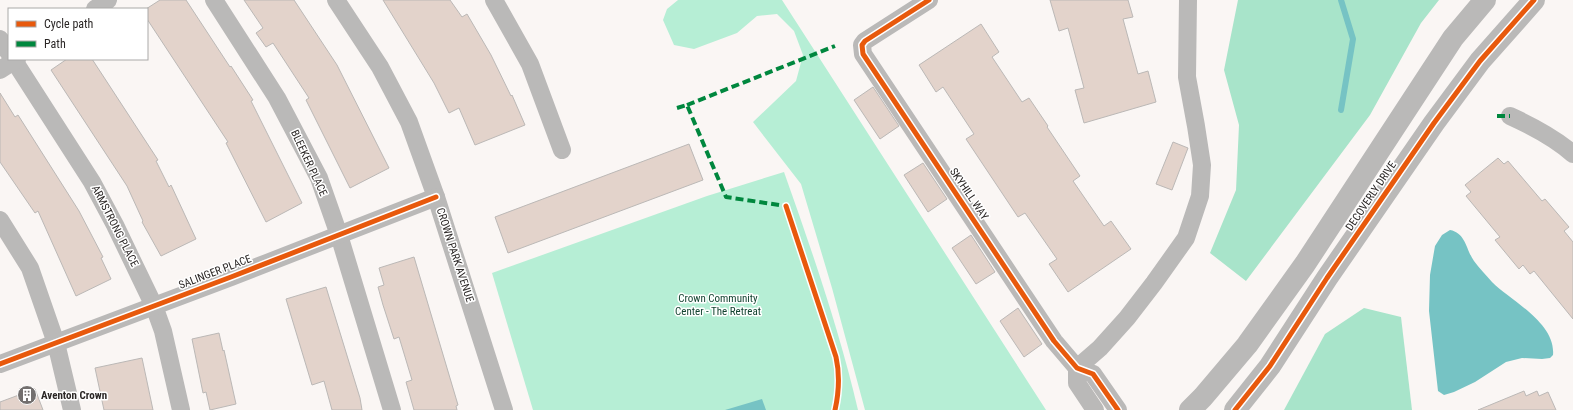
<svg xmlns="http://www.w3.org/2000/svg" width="1573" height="410" viewBox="0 0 1573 410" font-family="'Roboto Condensed',sans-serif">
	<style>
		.green { fill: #b6eed5 }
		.forest { fill: #a8e4ca }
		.water { fill: #76c3c4 }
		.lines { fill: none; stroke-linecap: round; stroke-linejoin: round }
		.stream { stroke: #76c3c4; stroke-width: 6 }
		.building { fill: #e3d3cb; stroke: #bbb8b6 }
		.minor { stroke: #bab9b8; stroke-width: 18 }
		.tertiary { stroke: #bab9b8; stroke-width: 22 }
		.quiet { stroke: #00873e; stroke-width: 4; stroke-dasharray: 8 4; stroke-linecap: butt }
		.cycleway-casing { stroke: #fff; stroke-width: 8 }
		.cycleway { stroke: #e8590c; stroke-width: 5 }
		.labels { text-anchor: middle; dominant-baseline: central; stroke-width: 3; stroke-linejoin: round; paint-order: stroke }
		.street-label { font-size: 11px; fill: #2b2726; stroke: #fff }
		.park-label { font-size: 11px; fill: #124330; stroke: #fff }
		.poi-label { font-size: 11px; font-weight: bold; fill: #2b2726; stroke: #fff; text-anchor: start }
	</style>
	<rect width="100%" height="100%" fill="#faf6f4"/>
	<g class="green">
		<polygon points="678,0 782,0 1046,410 865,410 832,288 801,184 753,122 796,81 803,55 794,31 777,14 757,16 737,33 694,49 674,45 663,20 667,9"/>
		<path d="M784,172C812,251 839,329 858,410H533L492,273L707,196Z"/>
	</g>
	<g class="forest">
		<polygon points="1238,0 1439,0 1421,23 1370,115 1246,281 1210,253 1236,190 1239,125 1224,70"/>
		<polygon points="1364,308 1401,317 1412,410 1284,410 1325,334"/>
	</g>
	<g class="water">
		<path d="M1450,230C1466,233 1466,250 1474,261C1479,268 1486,275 1492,282C1511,301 1556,323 1553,355L1550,358L1542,359L1522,358L1506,362L1475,382L1454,392L1444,395L1438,391L1429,311L1430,275L1435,246L1442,235Z"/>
		<polygon points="762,399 766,410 725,410"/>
	</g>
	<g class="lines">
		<polyline class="stream" points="1341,0 1353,39 1341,110"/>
	</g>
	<g class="building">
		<polygon points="160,0 186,0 230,67 231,66 253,100 251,101 302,203 266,222 226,143 228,142 147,19 146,9"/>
		<polygon points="244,0 294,0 337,65 389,168 350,188 306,100 309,98 273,43 266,47 256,33 263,28"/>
		<polygon points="383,0 450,0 462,17 467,14 491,55 511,96 512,95 525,125 475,145 459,108 449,113 434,83"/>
		<polygon points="1050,0 1128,0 1133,17 1123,19 1138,74 1148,71 1156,102 1084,123 1075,90 1084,88 1068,28 1059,31"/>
		<polygon points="981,24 999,52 992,57 1022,102 1029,98 1048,126 1047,127 1080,176 1073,181 1104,226 1111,221 1131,249 1068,292 1049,264 1057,259 1025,213 1018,217 966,139 974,134 943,87 936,92 919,65"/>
		<polygon points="67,59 92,59 158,160 156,161 169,187 171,185 196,239 161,256 142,222 143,221 127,186 51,70"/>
		<polygon points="873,87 899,126 880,139 854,100"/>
		<polygon points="0,93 15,117 18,115 79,211 103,257 101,258 111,279 76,296 38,211 35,213 0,162"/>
		<polygon points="1173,142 1188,148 1172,190 1156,184"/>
		<polygon points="689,144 703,180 508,253 495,217"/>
		<polygon points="1498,158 1504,164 1508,161 1542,201 1545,199 1569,227 1564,231 1573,242 1573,319 1534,271 1530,274 1523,265 1519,269 1495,240 1500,237 1466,196 1471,192 1465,185"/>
		<polygon points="923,163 947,199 928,212 904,175"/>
		<polygon points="971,235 995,272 976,284 952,248"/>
		<polygon points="414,257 458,405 456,406 457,410 414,410 406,382 412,380 399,337 394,339 383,305 378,287 384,285 379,268"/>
		<polygon points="326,287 360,398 362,410 332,410 324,381 312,385 286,299"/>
		<polygon points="1018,308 1042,344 1024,357 1000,321"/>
		<polygon points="219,333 223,351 224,350 236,404 210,410 206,392 203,393 192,339"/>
		<polygon points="142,358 153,410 104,410 95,368"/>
		<polygon points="35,389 43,410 0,410 0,402"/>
		<polygon points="1524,391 1526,396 1537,391 1539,396 1548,392 1556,410 1478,410"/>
	</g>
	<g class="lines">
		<g class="minor">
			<polyline points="214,0 277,98 319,178 339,235 392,410"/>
			<polyline points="336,0 380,67 409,122 436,197 504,410"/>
			<polyline points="494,0 530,64 562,150"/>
			<polyline points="929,0 865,41 862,45 863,54 1054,341 1077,368 1093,374 1118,410"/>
			<polyline points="95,9 108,0"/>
			<polyline points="0,39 9,53"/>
			<polyline points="13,59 92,182 115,225 154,306 163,331 181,410"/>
			<polyline points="0,70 17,59"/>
			<path d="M1510,116C1532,126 1555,138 1573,154"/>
			<polyline points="0,220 30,268 56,343 72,410"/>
			<polyline points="0,364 231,277 436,197"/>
			<polyline points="1095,410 1077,383 1077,368 1100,348 1127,318 1154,283 1186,238 1200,196 1202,165 1196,126 1187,77 1188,0"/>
		</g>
		<g class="tertiary">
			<polyline points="1190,410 1203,397 1247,345 1305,264 1453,38 1485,0"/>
			<polyline points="1235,410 1270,366 1327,278 1434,123 1480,61 1534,0"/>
		</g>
		<g class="quiet">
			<polyline points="687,105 835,46"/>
			<polyline points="677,108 687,105 726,197 786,206"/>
			<polyline points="1497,116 1510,116"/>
		</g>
		<g class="cycleway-casing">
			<g id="cycleway">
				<polyline points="929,0 865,41 862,45 863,54 1054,341 1077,368 1093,374 1118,410"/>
				<path d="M786,206L836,357C840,375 839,392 835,410"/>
				<polyline points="0,364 231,277 436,197"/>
				<polyline points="1235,410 1270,366 1327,278 1434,123 1480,61 1534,0"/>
			</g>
		</g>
		<use href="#cycleway" class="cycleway"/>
	</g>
	<defs>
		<g id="building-disc" transform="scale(1)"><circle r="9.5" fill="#736f6e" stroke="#fff"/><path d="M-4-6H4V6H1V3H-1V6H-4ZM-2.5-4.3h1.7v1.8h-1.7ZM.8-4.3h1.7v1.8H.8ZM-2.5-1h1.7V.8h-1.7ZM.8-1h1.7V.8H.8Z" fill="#fff"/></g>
	</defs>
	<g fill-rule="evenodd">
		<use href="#building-disc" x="27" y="395"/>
	</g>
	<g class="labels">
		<g class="street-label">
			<text transform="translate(309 163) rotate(65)">BLEEKER PLACE</text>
			<text transform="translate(969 194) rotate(56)">SKYHILL WAY</text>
			<text transform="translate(1371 196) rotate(-56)">DECOVERLY DRIVE</text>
			<text transform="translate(115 226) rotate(63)">ARMSTRONG PLACE</text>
			<text transform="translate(455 255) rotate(72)">CROWN PARK AVENUE</text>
			<text transform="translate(215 272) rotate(-21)">SALINGER PLACE</text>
		</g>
		<g class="park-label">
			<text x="718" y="298">Crown Community<tspan x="718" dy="13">Center - The Retreat</tspan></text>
		</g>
		<g class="poi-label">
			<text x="41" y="395">Aventon Crown</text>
		</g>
	</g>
	<rect x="8" y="8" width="140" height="52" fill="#ffffff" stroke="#aaa9a8"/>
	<rect x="16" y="21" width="20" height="6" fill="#e8590c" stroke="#aaa9a8"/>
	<text x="44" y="28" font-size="12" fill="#2b2726">Cycle path</text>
	<rect x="16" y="41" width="20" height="6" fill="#00873e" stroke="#aaa9a8"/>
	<text x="44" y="48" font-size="12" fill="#2b2726">Path</text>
</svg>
